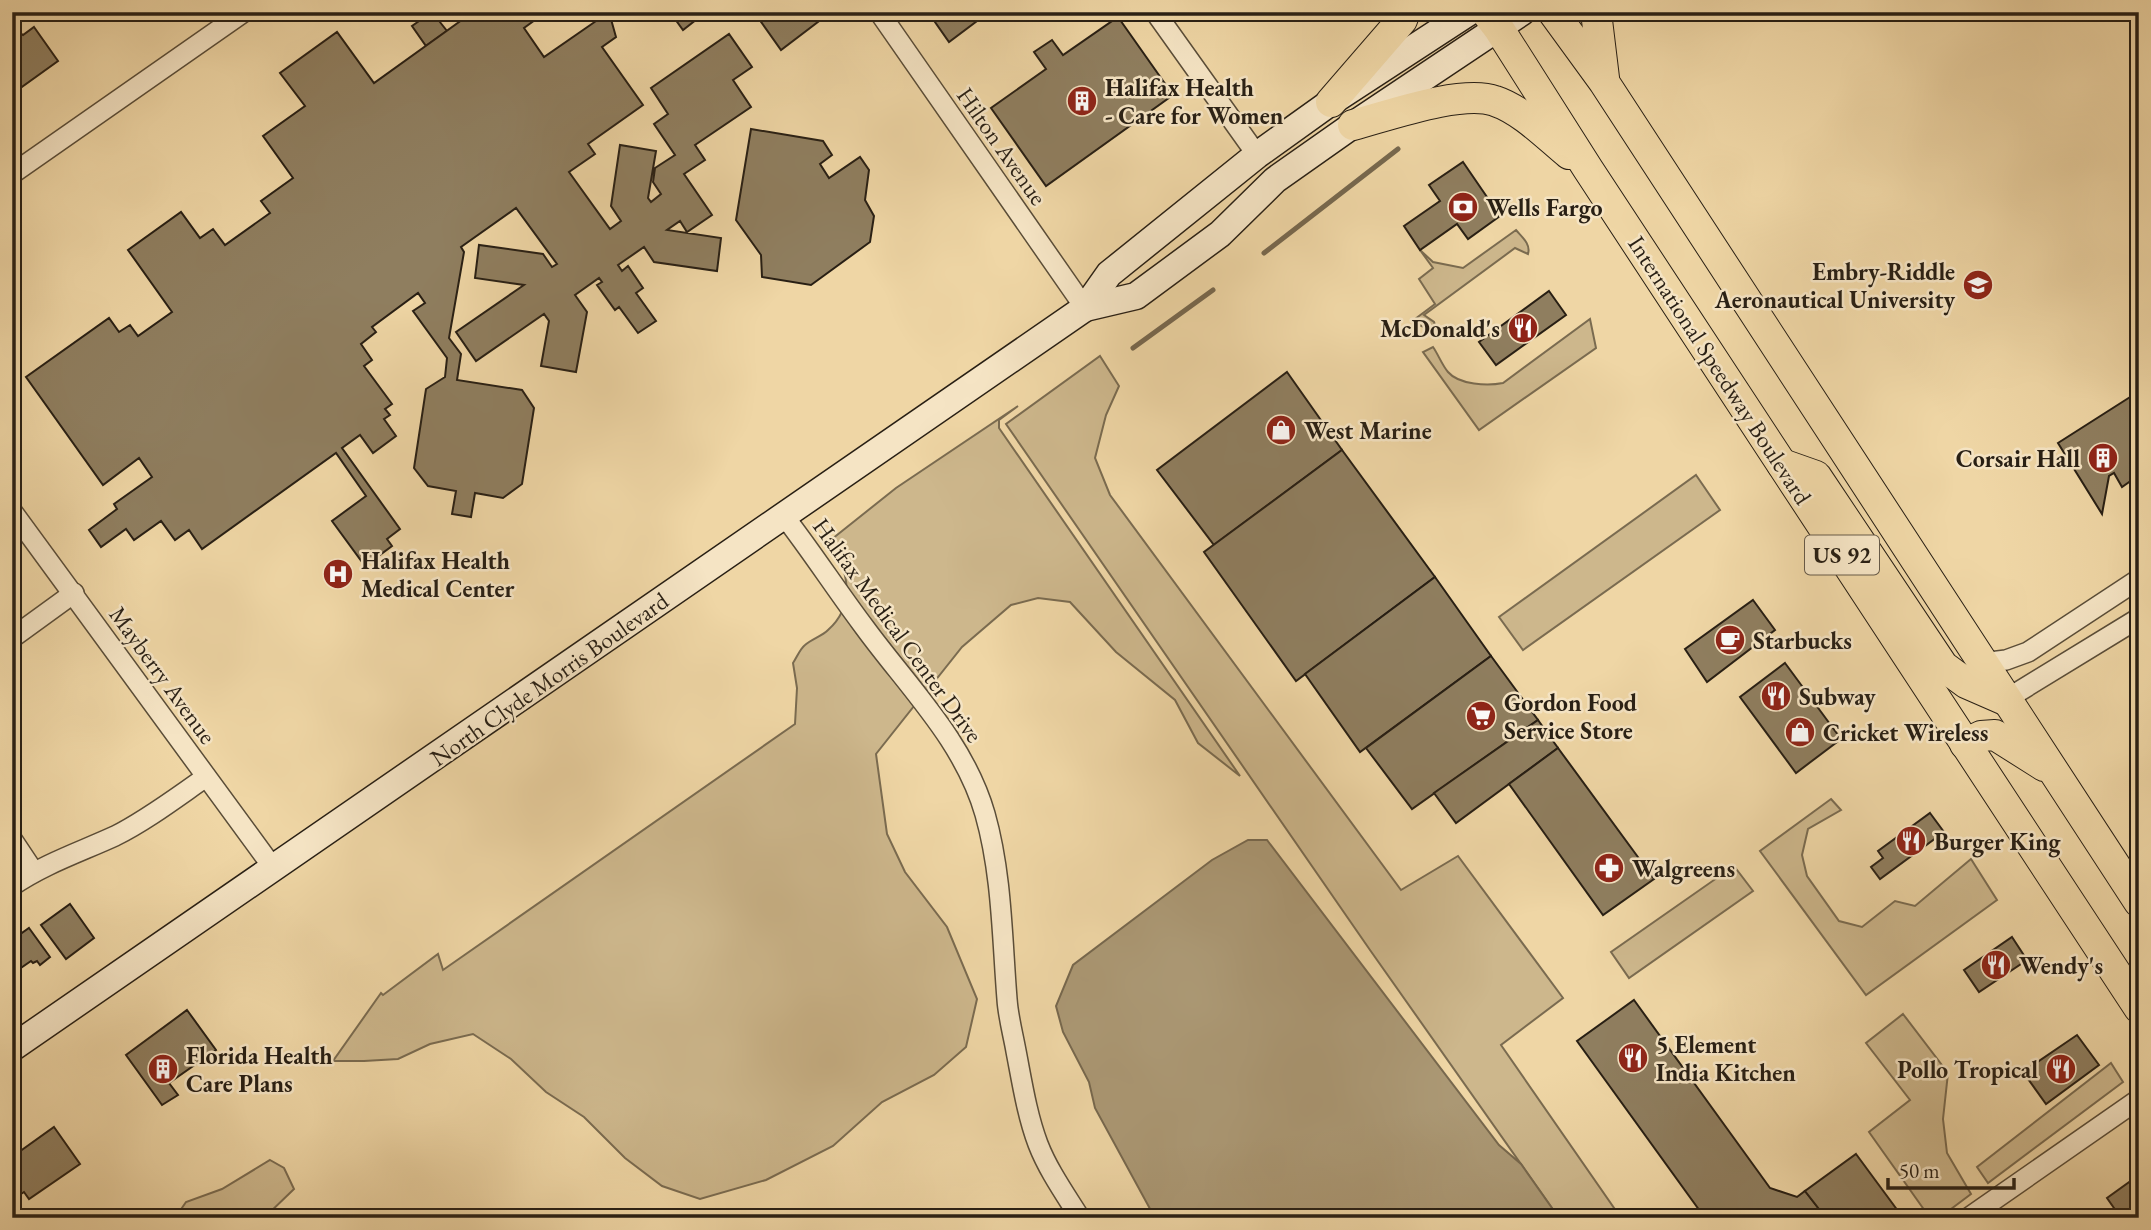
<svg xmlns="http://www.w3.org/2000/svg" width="2151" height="1230" viewBox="0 0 2151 1230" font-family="'EB Garamond',serif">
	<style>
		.green { fill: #cdb78c; stroke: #7a6b50; stroke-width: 2 }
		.water { fill: #ab9874; stroke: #77684e; stroke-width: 2 }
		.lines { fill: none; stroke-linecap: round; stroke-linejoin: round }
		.stream { stroke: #77684e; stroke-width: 5 }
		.building { fill: #8f7e5f; stroke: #281f14; stroke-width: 2 }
		.street-casing { stroke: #5a4d38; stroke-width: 22 }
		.secondary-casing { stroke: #281f14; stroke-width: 29 }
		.primary-casing { stroke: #281f14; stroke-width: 32 }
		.street { stroke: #f5e4c4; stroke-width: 19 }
		.secondary { stroke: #f5e4c4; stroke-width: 26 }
		.primary { stroke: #efd6a5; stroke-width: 30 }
		.labels { text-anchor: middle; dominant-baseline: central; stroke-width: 5; stroke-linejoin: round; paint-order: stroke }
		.shield { fill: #f5e4c4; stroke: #665a49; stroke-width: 2 }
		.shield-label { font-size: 23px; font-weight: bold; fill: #281f14 }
		.poi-label { font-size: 24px; font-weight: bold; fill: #281f14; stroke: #f5e4c4; text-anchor: start }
		.street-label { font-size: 24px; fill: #281f14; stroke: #f5e4c4 }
	</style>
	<rect width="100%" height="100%" fill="#efd6a5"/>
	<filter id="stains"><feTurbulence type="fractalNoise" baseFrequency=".00286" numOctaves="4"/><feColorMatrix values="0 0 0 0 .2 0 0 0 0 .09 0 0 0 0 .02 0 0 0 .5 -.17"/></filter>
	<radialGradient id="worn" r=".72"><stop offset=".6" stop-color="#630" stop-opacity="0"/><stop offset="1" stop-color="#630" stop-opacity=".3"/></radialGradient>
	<g class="green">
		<path d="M1516,230C1522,237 1531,244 1528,254L1515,248L1424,315L1434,322L1435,325L1427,328L1418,325L1415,319L1435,304L1419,279L1433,268L1420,250L1433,262L1463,268Z"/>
		<path d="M1590,319L1596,348L1479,430L1423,352L1433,347C1438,354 1442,365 1448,372C1459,385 1488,386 1503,383Z"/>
		<polygon points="1100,356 1119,386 1106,415 1095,458 1110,495 1401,890 1458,856 1563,998 1501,1045 1621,1218 1559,1218 1370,950 1006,424"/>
		<path d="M1018,406L999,420V428L1240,776L1198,743L1175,700L1116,652L1070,602L1038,598L1011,605L962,647L927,691L868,617L852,627L914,706L876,754L887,834L905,872L947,927L977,999L966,1047L934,1075L882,1102L833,1146L766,1180L700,1199L662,1186L625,1158L584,1117L546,1092L511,1059L473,1034L430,1044L398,1059L364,1061H333L381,993L383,995L438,954L443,970L795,724L797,688L793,663C797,657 800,649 805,645C812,639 822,636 828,630C858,603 846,570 832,539L896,488Z"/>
		<polygon points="1696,475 1720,510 1523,650 1499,617"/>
		<polygon points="1831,799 1841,810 1808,829 1802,855 1807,876 1839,921 1862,927 1895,901 1915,906 1971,859 1997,900 1866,995 1760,851"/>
		<polygon points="1734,866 1753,891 1629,978 1611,952"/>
		<polygon points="1903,1014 1948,1073 1943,1119 1947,1153 1971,1194 1939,1218 1930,1218 1869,1132 1910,1100 1866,1043"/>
		<polygon points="2111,1063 2123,1082 1988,1183 1977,1167"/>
		<polygon points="270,1160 284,1168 294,1189 264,1218 175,1218 186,1202 222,1189"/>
	</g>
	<polygon class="water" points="1248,840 1267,840 1499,1145 1521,1164 1559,1218 1155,1218 1095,1108 1089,1082 1063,1032 1056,1006 1073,965 1212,860"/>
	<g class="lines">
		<g class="stream">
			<polyline points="1264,253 1398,149"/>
			<polyline points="1133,348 1213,290"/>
		</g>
	</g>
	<g class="building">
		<polygon points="432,12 447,31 426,46 412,26"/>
		<polygon points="473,12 546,12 524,28 544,57 609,12 616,37 602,47 643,105 588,144 595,154 569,172 610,229 621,221 611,206 620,145 656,151 648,198 651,202 661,194 653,182 655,168 675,155 654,124 668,114 651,88 729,34 752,67 733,80 751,107 695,145 705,160 684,174 712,215 687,232 680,221 667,230 721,238 717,271 654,262 644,247 618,265 622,271 628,266 643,288 636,293 656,321 638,333 619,307 615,310 597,285 602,282 599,278 575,295 587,312 576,372 541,366 549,321 544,314 476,361 456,332 524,285 475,278 479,245 543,254 552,267 557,264 516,208 461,247 464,252 449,338 461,354 457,380 522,390 534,408 522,484 503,498 475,493 471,517 452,514 456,491 428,486 414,468 426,389 445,377 447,358 413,311 425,303 418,293 372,327 376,332 361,344 372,360 364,366 392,404 385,409 390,415 384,419 396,436 373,453 360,435 342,448 400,529 387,539 392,546 365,566 332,521 366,496 336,453 202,549 189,530 175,540 161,521 134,540 126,529 101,547 89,530 117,509 114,504 152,477 139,458 103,485 26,377 109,318 119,332 130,325 138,336 172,312 128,250 181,212 200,238 213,229 225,245 270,213 261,201 293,178 263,136 305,106 280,73 337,32 374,83"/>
		<polygon points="670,12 706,12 683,30"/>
		<polygon points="754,12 831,12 781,50"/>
		<polygon points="928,12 989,12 949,42"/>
		<polygon points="1118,17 1173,95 1046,186 991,108 1046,69 1034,52 1052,40 1063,55"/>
		<polygon points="34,27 58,61 12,94 12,29 23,35"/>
		<polygon points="751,129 823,141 832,155 820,164 829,178 860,157 869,170 865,200 874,216 870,242 811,285 762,277 761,255 736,220"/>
		<polygon points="1463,162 1500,216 1468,239 1457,224 1420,250 1404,226 1440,201 1429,185"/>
		<polygon points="1549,291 1566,315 1496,365 1479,342"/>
		<polygon points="1287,372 1342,450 1214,545 1157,470"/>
		<polygon points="2138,392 2139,475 2122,487 2114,473 2109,476 2102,514 2058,443"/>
		<polygon points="1342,450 1435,577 1296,681 1204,552"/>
		<polygon points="1435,577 1491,656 1360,752 1305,674"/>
		<polygon points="1753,600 1775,630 1707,682 1685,649"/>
		<polygon points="1491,656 1538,720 1412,809 1366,748"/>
		<polygon points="1785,663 1841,739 1796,773 1740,697"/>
		<polygon points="1538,720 1558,748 1456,823 1434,793"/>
		<polygon points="1558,748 1654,879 1603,915 1509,784"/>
		<polygon points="1930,813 1944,832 1880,879 1871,867 1883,858 1878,851"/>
		<polygon points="70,904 94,938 66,959 41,925"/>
		<polygon points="29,928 50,957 40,965 37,961 33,963 31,961 12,974 12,940"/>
		<polygon points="2012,937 2027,960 1979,992 1964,970"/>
		<polygon points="1634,1000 1770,1188 1797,1197 1805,1191 1826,1218 1705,1218 1577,1041"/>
		<polygon points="187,1010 216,1050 169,1083 178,1095 162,1105 126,1055"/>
		<polygon points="2077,1035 2099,1065 2046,1104 2023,1072"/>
		<polygon points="54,1127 80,1164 29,1199 24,1192 12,1200 12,1157"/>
		<polygon points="1856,1154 1898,1211 1888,1218 1826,1218 1805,1191"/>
		<polygon points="2139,1175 2139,1218 2121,1218 2107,1198"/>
	</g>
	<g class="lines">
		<g class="street-casing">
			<g id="street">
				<polyline points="879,12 1085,308"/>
				<polyline points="1155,12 1257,155"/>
				<polyline points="12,174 244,12"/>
				<polyline points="12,511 274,869"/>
				<path d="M784,516C812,552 837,591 865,628C909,688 964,741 985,814C1002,874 1002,937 1007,999C1008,1016 1013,1034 1016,1051C1022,1082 1027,1115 1038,1144C1048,1170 1065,1194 1080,1218"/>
				<polyline points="12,638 74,593"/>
				<polyline points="1982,663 2006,660 2028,652 2139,579"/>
				<polyline points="2005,700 2139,618"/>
				<polyline points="12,839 34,872"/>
				<path d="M12,886C44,864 80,852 115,836C147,820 177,797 206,777"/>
				<polyline points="1968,1218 2139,1099"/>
			</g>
		</g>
		<g class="secondary-casing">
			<g id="secondary">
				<polyline points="1085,308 1136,296 1220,234 1275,180 1353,125 1522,12"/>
				<polyline points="12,1048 1085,308 1109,274 1257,155 1331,102 1469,12"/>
			</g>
		</g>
		<g class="primary-casing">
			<g id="primary">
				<polyline points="1486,12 1499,29 1588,169 2139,1008"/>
				<polyline points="1553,12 1604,82 2139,902"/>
				<polyline points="1596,12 1604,78"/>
				<polyline points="1331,102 1402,20 1405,12"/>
				<path d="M1353,125C1387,116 1462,89 1495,101C1522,110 1547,136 1569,154"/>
				<polyline points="1782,464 1816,476 1943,666 1966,683 2005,700"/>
				<polyline points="1965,744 1981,736 1995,735 2044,766"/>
			</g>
		</g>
		<use href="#street" class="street"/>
		<use href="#secondary" class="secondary"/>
		<use href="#primary" class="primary"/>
	</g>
	<defs>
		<g id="building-disc" transform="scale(1.575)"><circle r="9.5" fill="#8f2418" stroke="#f5e4c4"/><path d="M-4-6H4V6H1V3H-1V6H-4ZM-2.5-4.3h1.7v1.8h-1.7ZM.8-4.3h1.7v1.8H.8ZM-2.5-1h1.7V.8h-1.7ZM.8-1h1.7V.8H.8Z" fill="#fff"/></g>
		<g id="bank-disc" transform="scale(1.575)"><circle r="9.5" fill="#8f2418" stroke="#f5e4c4"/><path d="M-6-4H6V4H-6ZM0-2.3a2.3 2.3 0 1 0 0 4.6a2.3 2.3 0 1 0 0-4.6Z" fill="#fff"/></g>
		<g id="university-disc" transform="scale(1.575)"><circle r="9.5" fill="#8f2418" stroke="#f5e4c4"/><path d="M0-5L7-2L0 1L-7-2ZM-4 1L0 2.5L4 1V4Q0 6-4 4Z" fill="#fff"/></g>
		<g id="restaurant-disc" transform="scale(1.575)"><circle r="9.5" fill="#8f2418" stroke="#f5e4c4"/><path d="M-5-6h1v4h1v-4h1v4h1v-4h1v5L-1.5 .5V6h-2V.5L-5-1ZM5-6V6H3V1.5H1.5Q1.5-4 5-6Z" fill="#fff"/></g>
		<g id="shop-disc" transform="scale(1.575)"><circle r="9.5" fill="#8f2418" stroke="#f5e4c4"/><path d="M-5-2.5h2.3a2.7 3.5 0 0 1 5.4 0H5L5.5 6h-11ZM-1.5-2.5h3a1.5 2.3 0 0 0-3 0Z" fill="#fff"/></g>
		<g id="hospital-disc" transform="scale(1.575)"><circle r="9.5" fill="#8f2418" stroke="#f5e4c4"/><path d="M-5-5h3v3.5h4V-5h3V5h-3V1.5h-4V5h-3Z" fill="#fff"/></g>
		<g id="cafe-disc" transform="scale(1.575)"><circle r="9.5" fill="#8f2418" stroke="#f5e4c4"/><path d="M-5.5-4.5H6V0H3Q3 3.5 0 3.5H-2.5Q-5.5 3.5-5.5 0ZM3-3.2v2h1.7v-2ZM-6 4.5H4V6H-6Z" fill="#fff"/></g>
		<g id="supermarket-disc" transform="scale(1.575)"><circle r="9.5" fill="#8f2418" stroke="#f5e4c4"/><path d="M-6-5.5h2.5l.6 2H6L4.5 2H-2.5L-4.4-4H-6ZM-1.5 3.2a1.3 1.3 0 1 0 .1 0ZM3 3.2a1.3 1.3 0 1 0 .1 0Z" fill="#fff"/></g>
		<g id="pharmacy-disc" transform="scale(1.575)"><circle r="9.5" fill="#8f2418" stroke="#f5e4c4"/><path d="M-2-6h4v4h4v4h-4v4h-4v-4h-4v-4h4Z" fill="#fff"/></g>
	</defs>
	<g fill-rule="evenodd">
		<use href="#building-disc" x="1082" y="101"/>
		<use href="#bank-disc" x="1463" y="207"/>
		<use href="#university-disc" x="1978" y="285"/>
		<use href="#restaurant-disc" x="1523" y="328"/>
		<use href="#shop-disc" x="1281" y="430"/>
		<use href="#building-disc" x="2103" y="458"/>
		<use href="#hospital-disc" x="338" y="574"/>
		<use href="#cafe-disc" x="1730" y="640"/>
		<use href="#restaurant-disc" x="1776" y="696"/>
		<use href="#supermarket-disc" x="1481" y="716"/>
		<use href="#shop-disc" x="1800" y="732"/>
		<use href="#restaurant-disc" x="1911" y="841"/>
		<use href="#pharmacy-disc" x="1609" y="868"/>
		<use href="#restaurant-disc" x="1996" y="965"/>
		<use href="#restaurant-disc" x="1633" y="1058"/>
		<use href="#building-disc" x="163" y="1069"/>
		<use href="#restaurant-disc" x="2061" y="1069"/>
	</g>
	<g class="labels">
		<rect class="shield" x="1805" y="535.5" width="74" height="39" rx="5"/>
		<g class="shield-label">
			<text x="1842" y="555">US 92</text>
		</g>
		<g class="poi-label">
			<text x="1105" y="87">Halifax Health<tspan x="1105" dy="28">- Care for Women</tspan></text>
			<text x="1486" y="207">Wells Fargo</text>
			<text x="1955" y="271" text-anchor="end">Embry-Riddle<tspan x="1955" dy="28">Aeronautical University</tspan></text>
			<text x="1500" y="328" text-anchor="end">McDonald's</text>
			<text x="1304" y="430">West Marine</text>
			<text x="2080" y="458" text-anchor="end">Corsair Hall</text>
			<text x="361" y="560">Halifax Health<tspan x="361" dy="28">Medical Center</tspan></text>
			<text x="1753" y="640">Starbucks</text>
			<text x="1799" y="696">Subway</text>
			<text x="1504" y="702">Gordon Food<tspan x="1504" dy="28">Service Store</tspan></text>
			<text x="1823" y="732">Cricket Wireless</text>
			<text x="1934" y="841">Burger King</text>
			<text x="1632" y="868">Walgreens</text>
			<text x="2019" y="965">Wendy's</text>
			<text x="1656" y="1044">5 Element<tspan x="1656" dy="28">India Kitchen</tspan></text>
			<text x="186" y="1055">Florida Health<tspan x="186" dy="28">Care Plans</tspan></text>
			<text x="2038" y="1069" text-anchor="end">Pollo Tropical</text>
		</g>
		<g class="street-label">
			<text transform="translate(1002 146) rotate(55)">Hilton Avenue</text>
			<text transform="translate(1720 370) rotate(57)">International Speedway Boulevard</text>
			<text transform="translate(898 630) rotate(54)">Halifax Medical Center Drive</text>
			<text transform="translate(163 675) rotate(54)">Mayberry Avenue</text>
			<text transform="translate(549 679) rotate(-35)">North Clyde Morris Boulevard</text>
		</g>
	</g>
	<rect width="2151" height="1230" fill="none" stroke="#efd6a5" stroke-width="42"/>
	<rect x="14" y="14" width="2123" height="1202" fill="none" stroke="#281f14" stroke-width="3.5"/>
	<rect x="21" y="21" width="2109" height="1188" fill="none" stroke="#281f14" stroke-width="2"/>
	<path d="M1888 1178v10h126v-10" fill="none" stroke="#281f14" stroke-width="3.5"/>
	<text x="1899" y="1178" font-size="21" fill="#281f14" stroke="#f5e4c4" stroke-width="5" paint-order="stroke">50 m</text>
	<rect width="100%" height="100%" filter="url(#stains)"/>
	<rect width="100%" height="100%" fill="url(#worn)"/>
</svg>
